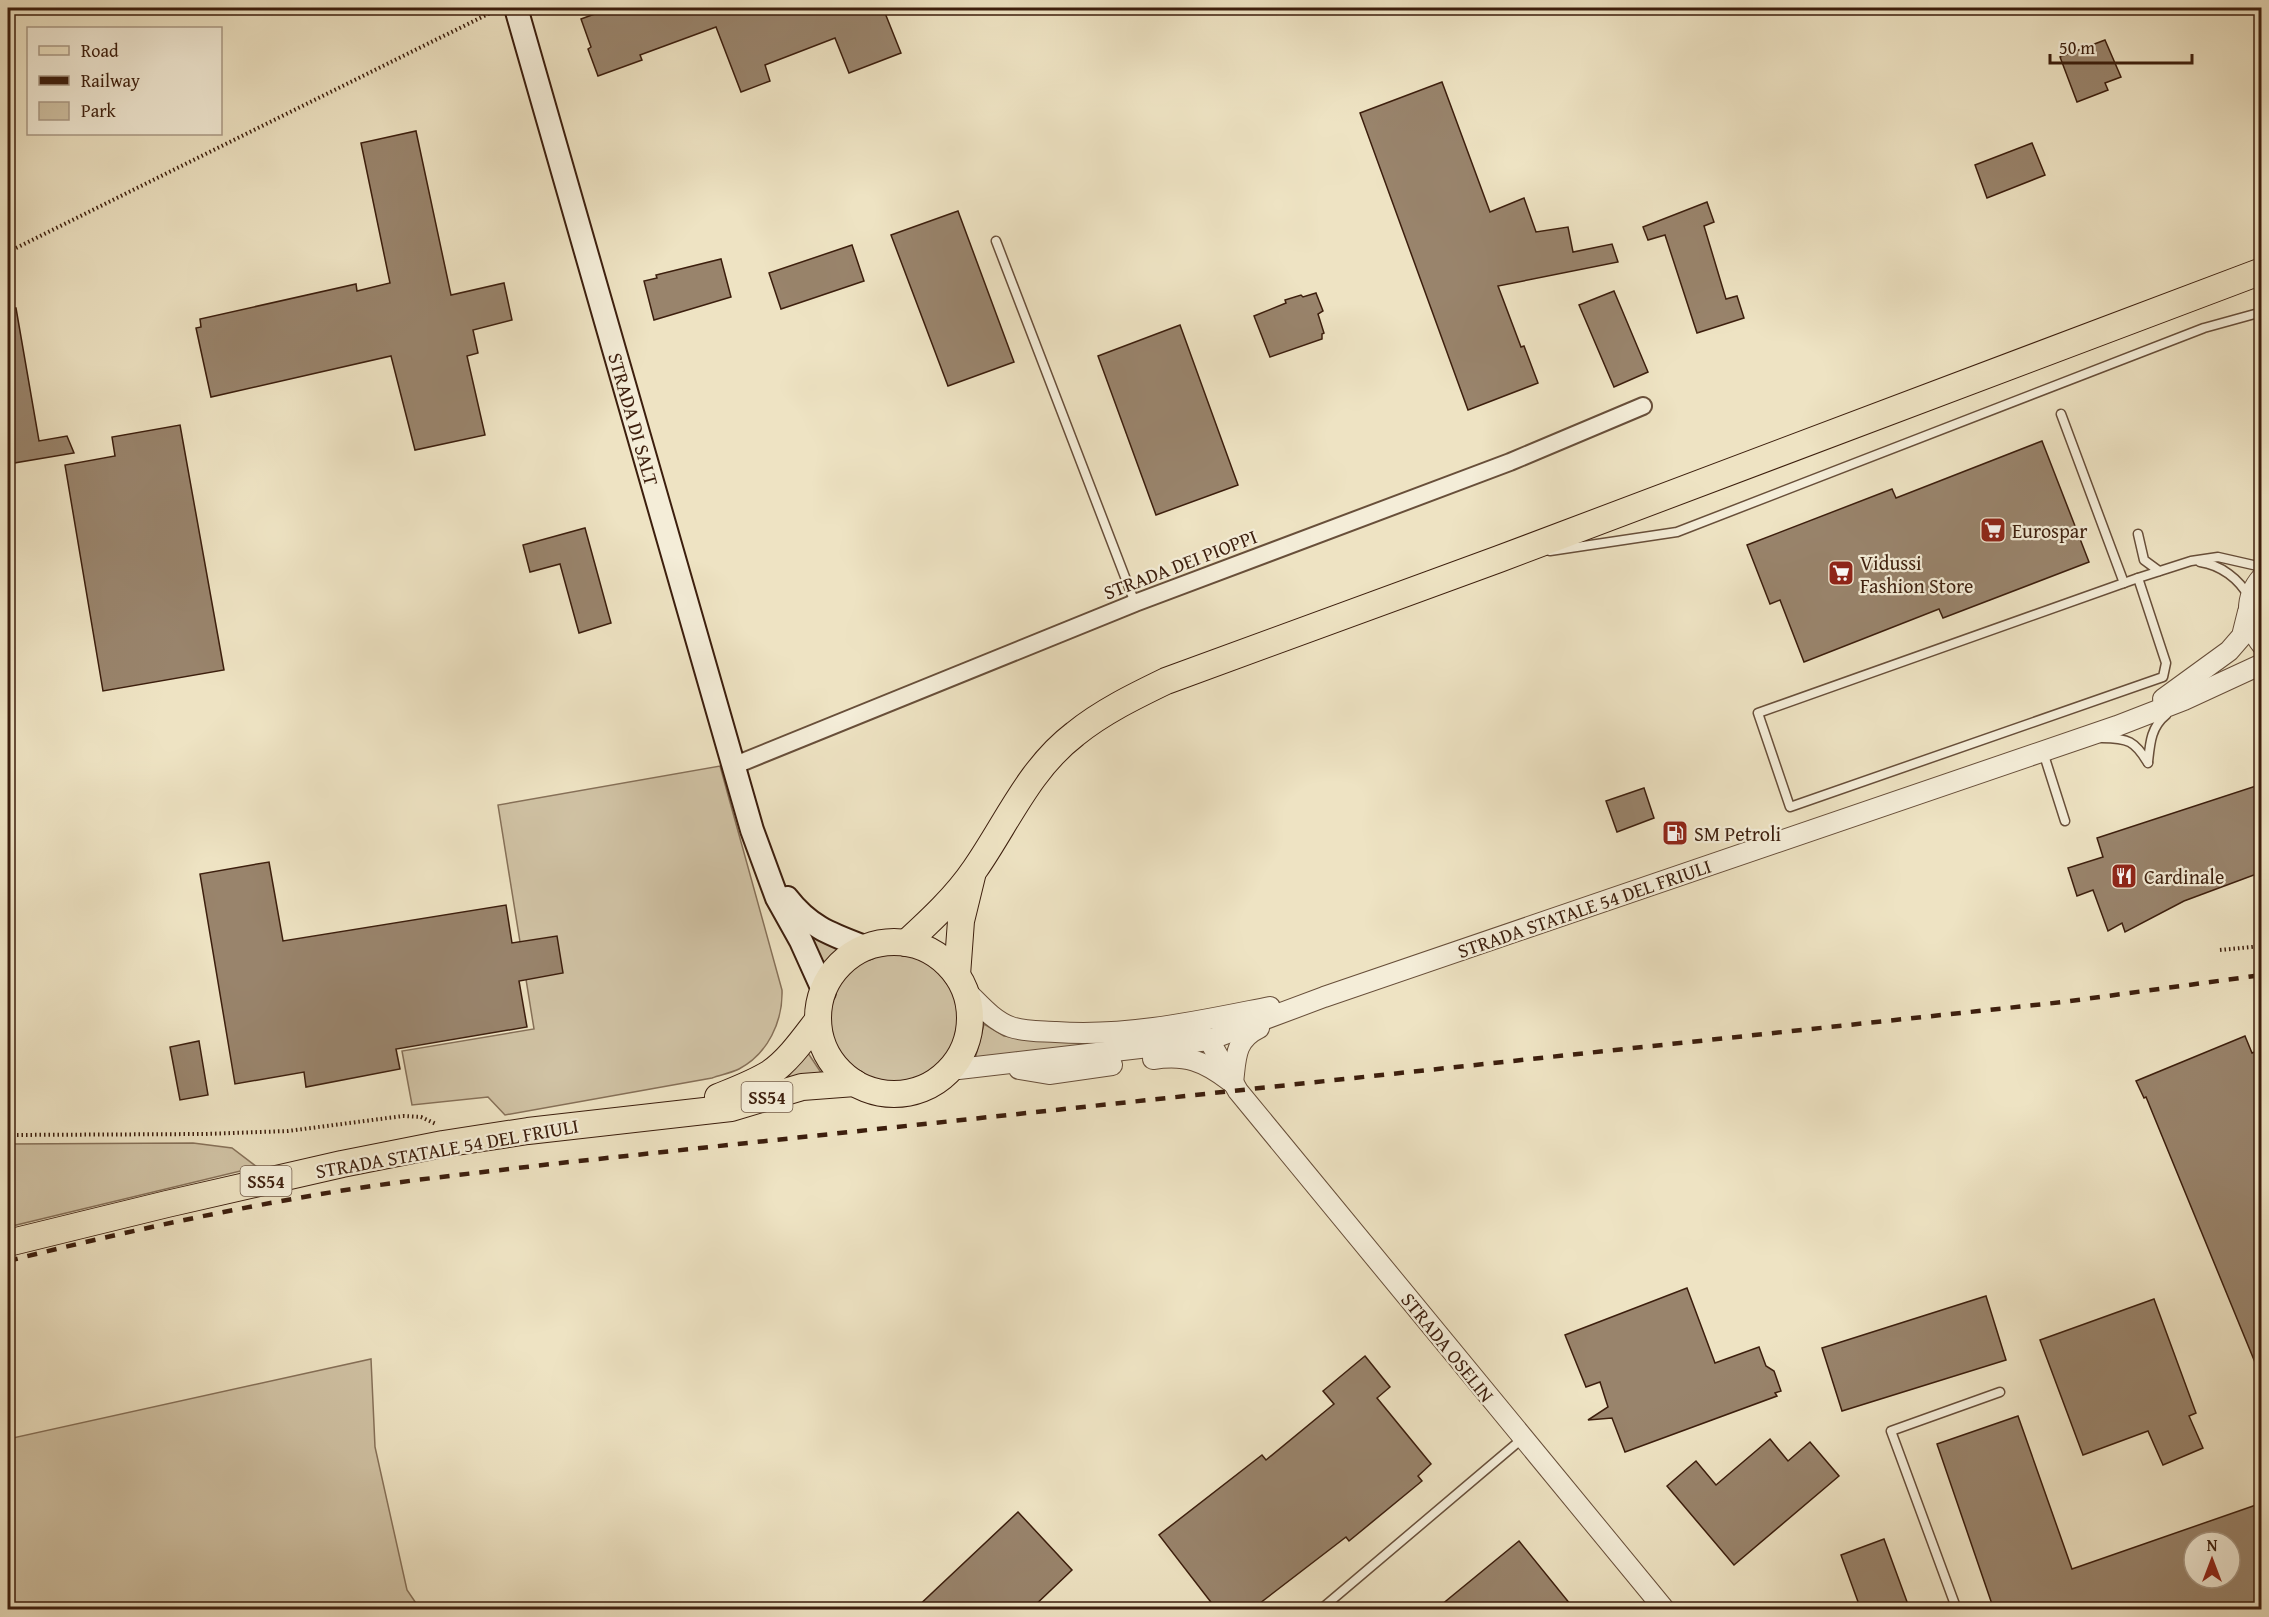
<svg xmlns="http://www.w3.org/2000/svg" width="2269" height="1617" viewBox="0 0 2269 1617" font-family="'Gentium Book Plus',serif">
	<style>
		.green { fill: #d0c2a4; stroke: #867058; stroke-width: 1.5 }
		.building { fill: #99846c; stroke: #3c1e0d; stroke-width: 1.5; fill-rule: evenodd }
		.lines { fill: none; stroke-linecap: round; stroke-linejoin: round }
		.service-casing { stroke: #684f3a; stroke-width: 11 }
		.minor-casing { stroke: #684f3a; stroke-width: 20 }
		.tertiary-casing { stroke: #684f3a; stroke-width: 22 }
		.secondary-casing { stroke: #3c1e0d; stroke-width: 26 }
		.primary-casing { stroke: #3c1e0d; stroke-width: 28 }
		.path { stroke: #3c1e0d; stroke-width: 4; stroke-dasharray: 1.5 3; stroke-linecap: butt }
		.service { stroke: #f4edd8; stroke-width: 8 }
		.minor { stroke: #f4edd8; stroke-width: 16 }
		.tertiary { stroke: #f4edd8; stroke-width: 20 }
		.secondary { stroke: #f4edd8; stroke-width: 22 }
		.primary { stroke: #eee3c3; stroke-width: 26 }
		.rail { stroke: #3c1e0d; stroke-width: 4.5; stroke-dasharray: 10 10; stroke-linecap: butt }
		.labels { text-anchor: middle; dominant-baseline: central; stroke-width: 4.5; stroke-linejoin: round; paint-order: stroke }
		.shield { fill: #f4edd8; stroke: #735c4a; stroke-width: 1.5 }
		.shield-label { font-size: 18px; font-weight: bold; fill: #3c1e0d }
		.street-label { font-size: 20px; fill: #3c1e0d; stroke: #f4edd8 }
		.poi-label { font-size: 20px; fill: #3c1e0d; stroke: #f4edd8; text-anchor: start }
	</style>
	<rect width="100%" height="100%" fill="#eee3c3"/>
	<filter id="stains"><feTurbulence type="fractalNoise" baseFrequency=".00333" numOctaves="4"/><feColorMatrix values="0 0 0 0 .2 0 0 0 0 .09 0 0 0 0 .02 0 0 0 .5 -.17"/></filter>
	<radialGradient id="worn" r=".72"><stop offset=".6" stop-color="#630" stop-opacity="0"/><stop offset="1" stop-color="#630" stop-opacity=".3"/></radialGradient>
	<g class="green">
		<path d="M720,766L782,990C783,1021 768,1054 739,1069C731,1073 720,1075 712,1078L505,1115L488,1097L412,1105L402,1051L534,1029L498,805Z"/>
		<polygon points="807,935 841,947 822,967"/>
		<circle cx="894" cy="1018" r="64"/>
		<polygon points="984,1024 1004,1036 1042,1041 1128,1041 975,1059"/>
		<polygon points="808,1053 822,1074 785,1080"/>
		<polygon points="193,1143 232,1148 257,1167 8,1227 8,1144"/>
		<polygon points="371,1359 375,1447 407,1590 420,1609 8,1609 8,1439"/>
	</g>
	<g class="building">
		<polygon points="611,8 883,8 901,53 849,73 835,38 765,65 770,81 741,92 716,27 640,55 642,60 598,76 588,49 591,47 581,19"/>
		<polygon points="2105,40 2121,77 2105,83 2108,90 2077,102 2060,57"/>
		<polygon points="1442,82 1490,212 1524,198 1536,232 1568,227 1573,252 1612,244 1618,262 1498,286 1521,347 1524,346 1538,383 1468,410 1360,113"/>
		<polygon points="416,131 451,295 504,283 512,320 473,330 478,353 467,356 485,435 415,450 391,356 211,397 196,328 201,327 200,319 356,284 357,291 390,283 361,143"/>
		<polygon points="2032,143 2045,175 1987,198 1975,165"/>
		<polygon points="1707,202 1714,222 1704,226 1726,299 1737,296 1744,318 1697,333 1665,235 1648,240 1643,227"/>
		<polygon points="958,211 1014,362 948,386 891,235"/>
		<polygon points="852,245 864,281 781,309 769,273"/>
		<polygon points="721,259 731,297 654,320 644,281 657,278 656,275"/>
		<polygon points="1614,291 1648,372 1614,387 1579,305"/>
		<polygon points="1316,293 1323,311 1318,314 1324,333 1322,334 1322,339 1270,357 1254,316 1286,303 1285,300 1301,295 1303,297"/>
		<polygon points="8,308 16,308 39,441 67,436 74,453 8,464"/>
		<polygon points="1180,325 1238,485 1156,515 1098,356"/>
		<polygon points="180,425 224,670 103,691 65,465 115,456 112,437"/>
		<polygon points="2042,441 2089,562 1943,618 1939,609 1804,662 1780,600 1770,604 1747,545 1892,489 1896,498"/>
		<polygon points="585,528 611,623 579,633 560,564 530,572 523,545"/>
		<polygon points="2262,784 2262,872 2184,901 2125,932 2122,923 2108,931 2093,890 2077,896 2068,868 2103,857 2097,838"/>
		<polygon points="1644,788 1654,818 1617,832 1606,801"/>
		<polygon points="269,862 283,941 506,905 512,943 557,936 563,973 519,981 527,1027 396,1049 400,1069 306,1087 304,1072 235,1084 200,874"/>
		<polygon points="2245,1036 2252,1053 2262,1049 2261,1377 2146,1097 2144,1098 2136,1081"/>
		<polygon points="199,1041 208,1095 180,1100 170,1047"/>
		<polygon points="1687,1288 1715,1363 1759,1347 1766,1366 1774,1371 1781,1391 1775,1393 1777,1396 1625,1452 1612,1418 1588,1420 1608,1407 1600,1382 1586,1387 1565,1335"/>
		<polygon points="1986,1296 2006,1360 1842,1411 1822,1348"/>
		<polygon points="2154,1299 2196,1413 2189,1416 2203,1448 2163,1465 2148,1431 2083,1455 2040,1340"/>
		<polygon points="1365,1356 1390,1387 1377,1398 1431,1464 1418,1476 1422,1481 1349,1541 1346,1537 1251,1610 1217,1610 1159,1535 1262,1455 1266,1460 1334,1404 1323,1391"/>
		<path d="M2018,1416L2072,1569L2256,1505L2262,1522V1604L2244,1610H1994L1937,1444ZM2194,1542H2230V1578H2194Z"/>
		<polygon points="1770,1439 1788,1461 1810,1442 1839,1476 1734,1565 1667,1486 1696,1461 1716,1485"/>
		<polygon points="1018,1512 1072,1570 1030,1610 914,1610"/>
		<polygon points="1884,1539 1910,1610 1861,1610 1841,1555"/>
		<polygon points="1519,1541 1575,1610 1435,1610"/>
	</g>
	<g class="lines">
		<g class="service-casing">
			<g id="service">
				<polyline points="996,241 1135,603"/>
				<polyline points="2061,414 2124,583"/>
				<polyline points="2138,534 2144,560 2159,571"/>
				<polyline points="1550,551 1677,532 2204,328 2262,312"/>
				<path d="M2200,562C2221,565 2239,579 2249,597"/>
				<polygon points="2138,578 2166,663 2163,677 1790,807 1758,713"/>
				<polyline points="2138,578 2191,561 2218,557 2262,567"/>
				<path d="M2102,738C2128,738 2135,741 2148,763"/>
				<polyline points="2043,752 2065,821"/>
				<path d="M2148,762C2150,743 2151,727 2166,715"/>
				<polyline points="1320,1610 1523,1438"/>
				<polyline points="1957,1610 1891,1431 2000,1392"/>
			</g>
		</g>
		<g class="minor-casing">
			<polyline id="minor" points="733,766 1135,603 1510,462 1643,406"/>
		</g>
		<g class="tertiary-casing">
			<g id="tertiary">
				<path d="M2262,577C2244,597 2245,624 2262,645"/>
				<polyline points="2163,699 2229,651 2242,636 2248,612"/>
				<path d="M965,990C979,1003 992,1020 1011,1027C1025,1032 1042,1031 1056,1032C1129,1037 1199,1021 1270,1007"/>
				<path d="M1159,1028C1177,1029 1196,1028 1209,1040L1238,1091L1665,1610"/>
				<path d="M1153,1059C1186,1054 1204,1061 1230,1081"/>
				<polyline points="1019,1069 1049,1074 1112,1065"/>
				<polyline points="950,1070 1209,1040 1324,997 2117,726 2184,700 2262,664"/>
				<path d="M1233,1083C1236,1059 1234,1040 1259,1028"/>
			</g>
		</g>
		<g class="secondary-casing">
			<g id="secondary">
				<polyline points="516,8 752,830 777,898 801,941 824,992"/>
				<path d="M787,898C810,928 833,935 867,948"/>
			</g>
		</g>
		<g class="primary-casing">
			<g id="primary">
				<circle cx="894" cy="1018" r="76"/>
				<path d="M906,943C930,921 956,897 975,869C1007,823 1029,769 1075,734C1102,712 1135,696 1166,681L1499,559L2262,271"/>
				<polyline points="957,975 961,921 972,876"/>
				<path d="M718,1097C735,1090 754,1083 770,1073C789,1060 804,1038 818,1020"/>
				<polyline points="8,1243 167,1204 342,1164 443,1144 528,1131 731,1108 802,1087 855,1083"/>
			</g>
		</g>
		<g class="path">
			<polyline points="8,252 496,10"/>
			<polyline points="2220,950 2262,946"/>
			<polyline points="8,1135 205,1134 288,1131 403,1116 421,1117 436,1124"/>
		</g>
		<use href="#service" class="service"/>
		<use href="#minor" class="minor"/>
		<use href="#tertiary" class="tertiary"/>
		<use href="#secondary" class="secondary"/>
		<use href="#primary" class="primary"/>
		<path class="rail" d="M8,1261C115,1234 224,1210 333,1192C406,1180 478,1173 551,1164L2063,1002L2262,975"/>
	</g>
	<defs>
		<g id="supermarket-square" transform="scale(1.35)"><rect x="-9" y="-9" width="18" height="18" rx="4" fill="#8f2418" stroke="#f4edd8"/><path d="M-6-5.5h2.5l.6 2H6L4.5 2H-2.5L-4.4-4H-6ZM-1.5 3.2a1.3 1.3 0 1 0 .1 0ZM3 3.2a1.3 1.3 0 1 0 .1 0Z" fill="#fff"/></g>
		<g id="fuel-square" transform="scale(1.35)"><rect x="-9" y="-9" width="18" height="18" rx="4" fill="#8f2418" stroke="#f4edd8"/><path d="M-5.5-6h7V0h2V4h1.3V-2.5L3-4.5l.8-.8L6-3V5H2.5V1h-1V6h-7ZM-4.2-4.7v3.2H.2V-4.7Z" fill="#fff"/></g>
		<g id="restaurant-square" transform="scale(1.35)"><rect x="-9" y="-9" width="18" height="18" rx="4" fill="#8f2418" stroke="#f4edd8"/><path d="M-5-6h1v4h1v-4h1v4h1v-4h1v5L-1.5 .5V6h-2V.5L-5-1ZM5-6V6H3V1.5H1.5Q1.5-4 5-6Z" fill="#fff"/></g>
	</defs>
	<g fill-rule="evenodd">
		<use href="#supermarket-square" x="1993" y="530"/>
		<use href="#supermarket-square" x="1841" y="573"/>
		<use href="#fuel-square" x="1675" y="833"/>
		<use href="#restaurant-square" x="2124" y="876"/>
	</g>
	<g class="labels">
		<g class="shield">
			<rect x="741.5" y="1082" width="51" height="30" rx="4.5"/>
			<rect x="240.5" y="1166" width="51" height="30" rx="4.5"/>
		</g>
		<g class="shield-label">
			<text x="767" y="1097">SS54</text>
			<text x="266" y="1181">SS54</text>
		</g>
		<g class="street-label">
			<text transform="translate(634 419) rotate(74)">STRADA DI SALT</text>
			<text transform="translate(1180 564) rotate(-21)">STRADA DEI PIOPPI</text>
			<text transform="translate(1584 908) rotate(-19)">STRADA STATALE 54 DEL FRIULI</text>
			<text transform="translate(447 1148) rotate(-10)">STRADA STATALE 54 DEL FRIULI</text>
			<text transform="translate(1448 1347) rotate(51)">STRADA OSELIN</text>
		</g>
		<g class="poi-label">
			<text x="2012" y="530">Eurospar</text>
			<text x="1860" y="562">Vidussi<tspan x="1860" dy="23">Fashion Store</tspan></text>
			<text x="1694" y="833">SM Petroli</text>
			<text x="2144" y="876">Cardinale</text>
		</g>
	</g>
	<rect width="2269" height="1617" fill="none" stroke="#eee3c3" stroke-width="30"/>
	<rect x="9" y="9" width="2251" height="1599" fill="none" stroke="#3c1e0d" stroke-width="3"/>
	<rect x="15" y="15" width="2239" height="1587" fill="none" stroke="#3c1e0d" stroke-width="1.5"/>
	<rect x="27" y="27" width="195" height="108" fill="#f4edd8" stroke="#aa9a87" stroke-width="1.5"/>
	<rect x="39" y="46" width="30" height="9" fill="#eee3c3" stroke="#aa9a87" stroke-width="1.5"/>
	<text x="81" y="57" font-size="18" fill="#3c1e0d">Road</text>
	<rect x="39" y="76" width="30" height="9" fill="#3c1e0d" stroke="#aa9a87" stroke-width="1.5"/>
	<text x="81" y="87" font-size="18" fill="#3c1e0d">Railway</text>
	<rect x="39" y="102" width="30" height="18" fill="#d0c2a4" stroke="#aa9a87" stroke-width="1.5"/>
	<text x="81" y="117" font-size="18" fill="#3c1e0d">Park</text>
	<g transform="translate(2212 1560)"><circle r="28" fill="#f4edd8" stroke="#aa9a87" stroke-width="1.5"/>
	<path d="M0-4.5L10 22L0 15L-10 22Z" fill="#8f2418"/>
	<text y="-9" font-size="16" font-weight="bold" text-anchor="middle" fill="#3c1e0d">N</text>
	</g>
	<path d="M2050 54v9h142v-9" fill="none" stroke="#3c1e0d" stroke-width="3"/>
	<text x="2059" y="54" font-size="18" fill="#3c1e0d" stroke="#f4edd8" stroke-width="4.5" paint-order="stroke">50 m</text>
	<rect width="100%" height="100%" filter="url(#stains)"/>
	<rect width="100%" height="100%" fill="url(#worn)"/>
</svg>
